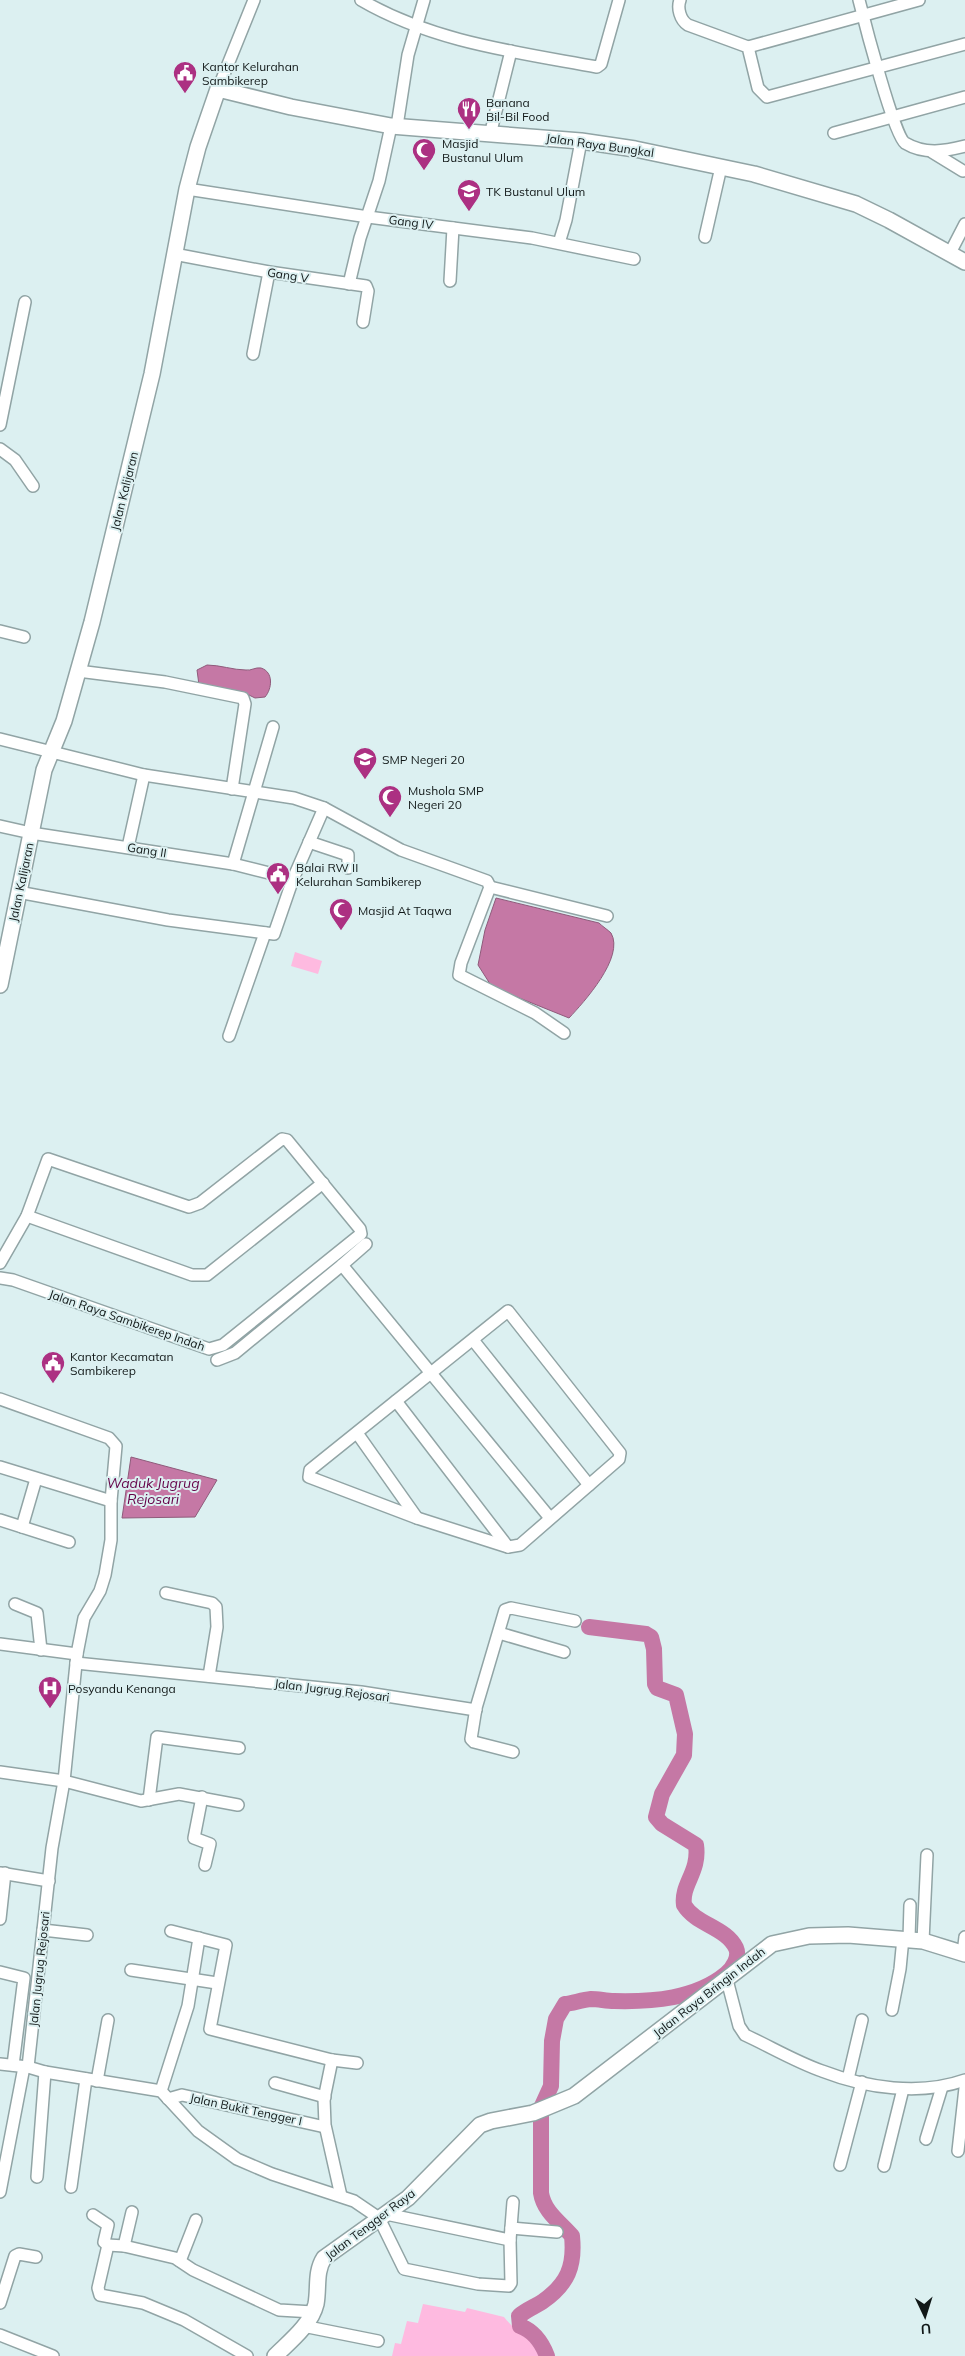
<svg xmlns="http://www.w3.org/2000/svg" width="965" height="2356" viewBox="0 0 965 2356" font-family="Mulish,sans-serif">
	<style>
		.green { fill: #febae0 }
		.water { fill: #c578a5; stroke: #8f5b7b }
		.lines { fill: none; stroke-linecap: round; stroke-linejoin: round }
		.river { stroke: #c578a5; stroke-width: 16 }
		.street-casing { stroke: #91a4a5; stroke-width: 14 }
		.secondary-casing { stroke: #91a4a5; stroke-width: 18 }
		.street { stroke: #fff; stroke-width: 11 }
		.secondary { stroke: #fff; stroke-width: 15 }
		.labels { text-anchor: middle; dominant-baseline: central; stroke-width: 4; stroke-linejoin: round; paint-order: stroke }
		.poi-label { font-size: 12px; fill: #111818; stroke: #dcf0f1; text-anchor: start }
		.street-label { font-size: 12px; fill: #111818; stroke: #dcf0f1 }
		.water-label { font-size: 14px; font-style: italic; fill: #650349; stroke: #dcf0f1 }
	</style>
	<rect width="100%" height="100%" fill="#dcf0f1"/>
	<g class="green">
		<polygon points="295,952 322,961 318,974 291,966"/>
		<path d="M423,2304L465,2312L467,2308L504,2317C515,2332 533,2338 541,2356H392L395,2343L401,2344L407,2321L418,2323Z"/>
	</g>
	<g class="water">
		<path d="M207,665C220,665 233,670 246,670C251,671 255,667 261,668C274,672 272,689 265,697L255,698L243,692L199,685L197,670Z"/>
		<path d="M496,898L599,923C602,926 608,930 611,933C625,957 584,1002 569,1018L492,987L478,965L485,930Z"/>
		<polygon points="131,1457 217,1480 195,1517 122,1518"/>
	</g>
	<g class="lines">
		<path class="river" d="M547,2356C542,2343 534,2331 520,2326L519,2316C526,2310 534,2307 542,2302C568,2284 575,2266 572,2236C560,2222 544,2212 541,2193V2108L551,2086L552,2041L556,2019L565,2004C573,2003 582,2000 591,1999C599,1999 606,2001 614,2001C652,2002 696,1999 726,1974C733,1968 740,1957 736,1948C726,1927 696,1925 684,1905C681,1884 700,1872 696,1845L662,1824L656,1817L662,1794L684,1755L685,1734L676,1695L657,1688L655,1684L654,1649L651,1637L646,1634L589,1627"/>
		<g class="street-casing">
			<g id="street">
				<path d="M361,0C433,42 516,52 597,67L601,64L619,0"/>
				<path d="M680,0C677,8 680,20 688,25L748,47L758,88L767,97L965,44"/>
				<path d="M859,0C864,20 894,136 905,143C925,155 945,151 965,146"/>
				<polyline points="748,47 919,0"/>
				<polyline points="218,89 254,0"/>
				<polyline points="397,126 408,55 424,0"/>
				<polyline points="834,133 965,97"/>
				<polyline points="490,135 511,51"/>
				<polyline points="932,152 963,171"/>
				<polyline points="187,189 368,217 532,238 634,259"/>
				<polyline points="705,237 721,167"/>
				<polyline points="559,243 566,220 581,141"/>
				<polyline points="950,253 965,224"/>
				<polyline points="174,254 269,272 366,286 368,291 363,322"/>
				<polyline points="450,281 453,228"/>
				<polyline points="349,284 360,238 379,181 391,126"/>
				<polyline points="253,354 269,272"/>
				<polyline points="0,425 25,302"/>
				<polyline points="0,449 15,460 33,486"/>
				<polyline points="0,631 24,637"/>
				<polyline points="78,671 165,682 243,698 245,704 232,789"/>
				<polyline points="0,739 144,775 294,798 324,808 401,850 487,881 490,887 461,963 459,975 535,1013 564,1033"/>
				<polyline points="0,826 31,833 233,864 293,879"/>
				<polyline points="309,842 348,855 348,868"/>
				<polyline points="128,847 144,775"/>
				<polyline points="233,864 273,727"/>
				<polyline points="490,887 607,916"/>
				<polyline points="18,892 168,920 274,934 293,879 324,808"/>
				<polyline points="229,1036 265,933"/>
				<polyline points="27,1216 192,1275 207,1275 323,1183"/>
				<polyline points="0,1263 27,1216 48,1159 189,1207 200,1203 282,1139 287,1140 360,1229 361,1234 223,1345 209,1349 13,1280 0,1278"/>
				<polyline points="342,1265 366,1244"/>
				<polygon points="508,1311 620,1453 619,1459 520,1545 508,1547 417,1518 309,1477 310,1470"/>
				<polyline points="473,1340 589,1485"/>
				<polyline points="217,1360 235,1353 342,1265 550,1518"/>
				<polyline points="0,1399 109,1438 116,1446 111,1501 111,1540 105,1575 100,1591 84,1618 77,1654 64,1781 52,1848 28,2067"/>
				<polyline points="396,1401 508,1547"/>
				<polyline points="357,1433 417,1518"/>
				<polyline points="0,1467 111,1501"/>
				<polyline points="0,1520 69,1542"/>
				<polyline points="22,1527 36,1479"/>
				<polyline points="166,1593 212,1603 216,1607 217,1627 209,1676"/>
				<polyline points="15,1604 37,1613 41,1650"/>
				<polyline points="499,1633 564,1652"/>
				<polyline points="0,1644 77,1654"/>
				<polyline points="76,1663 361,1692 476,1710"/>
				<polyline points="513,1752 474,1742 471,1739 476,1708 505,1610 511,1608 575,1621"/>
				<polyline points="0,1772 64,1781 141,1801 179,1794 238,1805"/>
				<polyline points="202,1797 194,1838 210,1844 205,1865"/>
				<polyline points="149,1800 157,1737 239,1748"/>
				<polyline points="0,1873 49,1881"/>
				<polyline points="0,1919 5,1873"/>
				<polyline points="43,1930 87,1935"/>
				<polyline points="171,1931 226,1945 210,2029 332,2060 357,2063"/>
				<polyline points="909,1939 910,1905"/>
				<polyline points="923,1941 927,1855"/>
				<polyline points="963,1953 965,1937"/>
				<polyline points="131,1970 217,1983"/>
				<polyline points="0,1972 24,1978 13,2065"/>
				<path d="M727,1980L739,2026L745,2035C771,2047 796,2062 822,2071C866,2088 920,2096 965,2080"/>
				<polyline points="892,2010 900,1969 903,1938"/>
				<polyline points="332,2060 324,2099 325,2125 341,2196"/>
				<polyline points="0,2064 28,2067 45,2072 161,2091 198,2131 237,2159 272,2174 354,2201 379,2218 404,2269 478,2284 509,2286 511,2283 510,2240 513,2202"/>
				<polyline points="848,2079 862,2020"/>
				<polyline points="97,2081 108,2020"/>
				<polyline points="275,2083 325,2097"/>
				<polyline points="161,2091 188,2006 199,1938"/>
				<polyline points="168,2099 182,2095 325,2127"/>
				<polyline points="926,2139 942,2087"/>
				<polyline points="958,2151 965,2088"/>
				<polyline points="840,2165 862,2082"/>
				<polyline points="884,2166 903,2089"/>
				<polyline points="37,2177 45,2072"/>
				<polyline points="71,2187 86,2079"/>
				<polyline points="0,2192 24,2067"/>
				<polyline points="386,2214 510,2240"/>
				<polyline points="93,2215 108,2225 104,2242 108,2245"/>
				<polyline points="511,2228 557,2232"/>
				<polyline points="108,2245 124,2246 175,2258 193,2270 279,2310 313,2312"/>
				<polyline points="108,2245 98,2288 100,2295 143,2303 184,2320 247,2356"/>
				<polyline points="124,2246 132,2212"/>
				<polyline points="180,2261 196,2220"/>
				<polyline points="0,2303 15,2256 19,2254 36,2257"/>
				<polyline points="303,2326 378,2341"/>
				<polyline points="0,2335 53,2356"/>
			</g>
		</g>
		<g class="secondary-casing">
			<g id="secondary">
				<polyline points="0,985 44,770 64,721 92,622 152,374 187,189 198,147 218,89 291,107 391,126 581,141 635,149 754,174 856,204 889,220 965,262"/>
				<path d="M275,2356C289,2342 311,2325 316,2304C319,2288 315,2272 324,2258L408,2198L480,2125L491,2121L533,2113L574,2096L772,1944L809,1936L848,1935L923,1941L965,1954"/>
			</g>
		</g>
		<use href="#street" class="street"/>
		<use href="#secondary" class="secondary"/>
	</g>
	<defs>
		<g id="civic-pin" transform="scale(1.25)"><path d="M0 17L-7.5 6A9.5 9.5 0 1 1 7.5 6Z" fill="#ac3082" stroke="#dcf0f1"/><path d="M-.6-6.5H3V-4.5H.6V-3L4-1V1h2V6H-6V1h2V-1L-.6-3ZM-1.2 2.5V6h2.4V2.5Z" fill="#fff"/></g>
		<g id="restaurant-pin" transform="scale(1.25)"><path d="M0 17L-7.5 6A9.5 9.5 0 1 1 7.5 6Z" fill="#ac3082" stroke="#dcf0f1"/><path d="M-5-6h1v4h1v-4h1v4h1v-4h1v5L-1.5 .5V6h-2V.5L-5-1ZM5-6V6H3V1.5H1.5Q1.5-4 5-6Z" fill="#fff"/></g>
		<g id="mosque-pin" transform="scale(1.25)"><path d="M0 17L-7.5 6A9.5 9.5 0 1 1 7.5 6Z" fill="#ac3082" stroke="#dcf0f1"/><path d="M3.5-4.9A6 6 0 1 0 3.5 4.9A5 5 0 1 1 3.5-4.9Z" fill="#fff"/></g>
		<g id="school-pin" transform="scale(1.25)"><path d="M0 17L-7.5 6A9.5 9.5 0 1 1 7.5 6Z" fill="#ac3082" stroke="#dcf0f1"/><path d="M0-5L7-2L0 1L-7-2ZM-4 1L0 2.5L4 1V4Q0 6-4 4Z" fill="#fff"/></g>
		<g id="hospital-pin" transform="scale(1.25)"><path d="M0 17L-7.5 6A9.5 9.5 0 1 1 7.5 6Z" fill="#ac3082" stroke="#dcf0f1"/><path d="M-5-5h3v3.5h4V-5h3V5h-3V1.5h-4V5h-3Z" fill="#fff"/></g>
	</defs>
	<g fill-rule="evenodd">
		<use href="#civic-pin" x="185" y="73"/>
		<use href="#restaurant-pin" x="469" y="109"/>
		<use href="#mosque-pin" x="424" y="150"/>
		<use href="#school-pin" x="469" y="191"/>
		<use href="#school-pin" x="365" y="759"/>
		<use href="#mosque-pin" x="390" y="797"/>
		<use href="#civic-pin" x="278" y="874"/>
		<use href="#mosque-pin" x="341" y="910"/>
		<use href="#civic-pin" x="53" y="1363"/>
		<use href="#hospital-pin" x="50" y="1688"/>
	</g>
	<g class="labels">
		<g class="poi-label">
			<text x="202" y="66">Kantor Kelurahan<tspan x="202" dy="14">Sambikerep</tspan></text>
			<text x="486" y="102">Banana<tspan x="486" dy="14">Bil-Bil Food</tspan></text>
			<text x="442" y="143">Masjid<tspan x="442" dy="14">Bustanul Ulum</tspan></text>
			<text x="486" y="191">TK Bustanul Ulum</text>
			<text x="382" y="759">SMP Negeri 20</text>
			<text x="408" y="790">Mushola SMP<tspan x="408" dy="14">Negeri 20</tspan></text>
			<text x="296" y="867">Balai RW II<tspan x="296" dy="14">Kelurahan Sambikerep</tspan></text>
			<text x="358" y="910">Masjid At Taqwa</text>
			<text x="70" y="1356">Kantor Kecamatan<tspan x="70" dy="14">Sambikerep</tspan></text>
			<text x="68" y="1688">Posyandu Kenanga</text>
		</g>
		<g class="street-label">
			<text transform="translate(600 145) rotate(8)">Jalan Raya Bungkal</text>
			<text transform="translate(411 222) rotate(7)">Gang IV</text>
			<text transform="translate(288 275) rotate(9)">Gang V</text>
			<text transform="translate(124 491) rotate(-76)">Jalan Kalijaran</text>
			<text transform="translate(147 850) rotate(9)">Gang II</text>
			<text transform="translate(21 882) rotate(-78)">Jalan Kalijaran</text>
			<text transform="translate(127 1320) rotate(19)">Jalan Raya Sambikerep Indah</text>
			<text transform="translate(332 1690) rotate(7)">Jalan Jugrug Rejosari</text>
			<text transform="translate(39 1969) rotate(-84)">Jalan Jugrug Rejosari</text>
			<text transform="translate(709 1992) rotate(-38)">Jalan Raya Bringin Indah</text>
			<text transform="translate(246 2109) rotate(12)">Jalan Bukit Tengger I</text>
			<text transform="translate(370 2224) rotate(-37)">Jalan Tengger Raya</text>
		</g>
		<g class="water-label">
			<text x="153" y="1483">Waduk Jugrug<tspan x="153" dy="16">Rejosari</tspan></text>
		</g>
	</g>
	<g transform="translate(925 2316) rotate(176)" stroke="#dcf0f1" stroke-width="4" paint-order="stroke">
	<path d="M0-4L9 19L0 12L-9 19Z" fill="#111818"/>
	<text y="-8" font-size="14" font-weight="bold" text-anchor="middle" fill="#111818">U</text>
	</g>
</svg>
